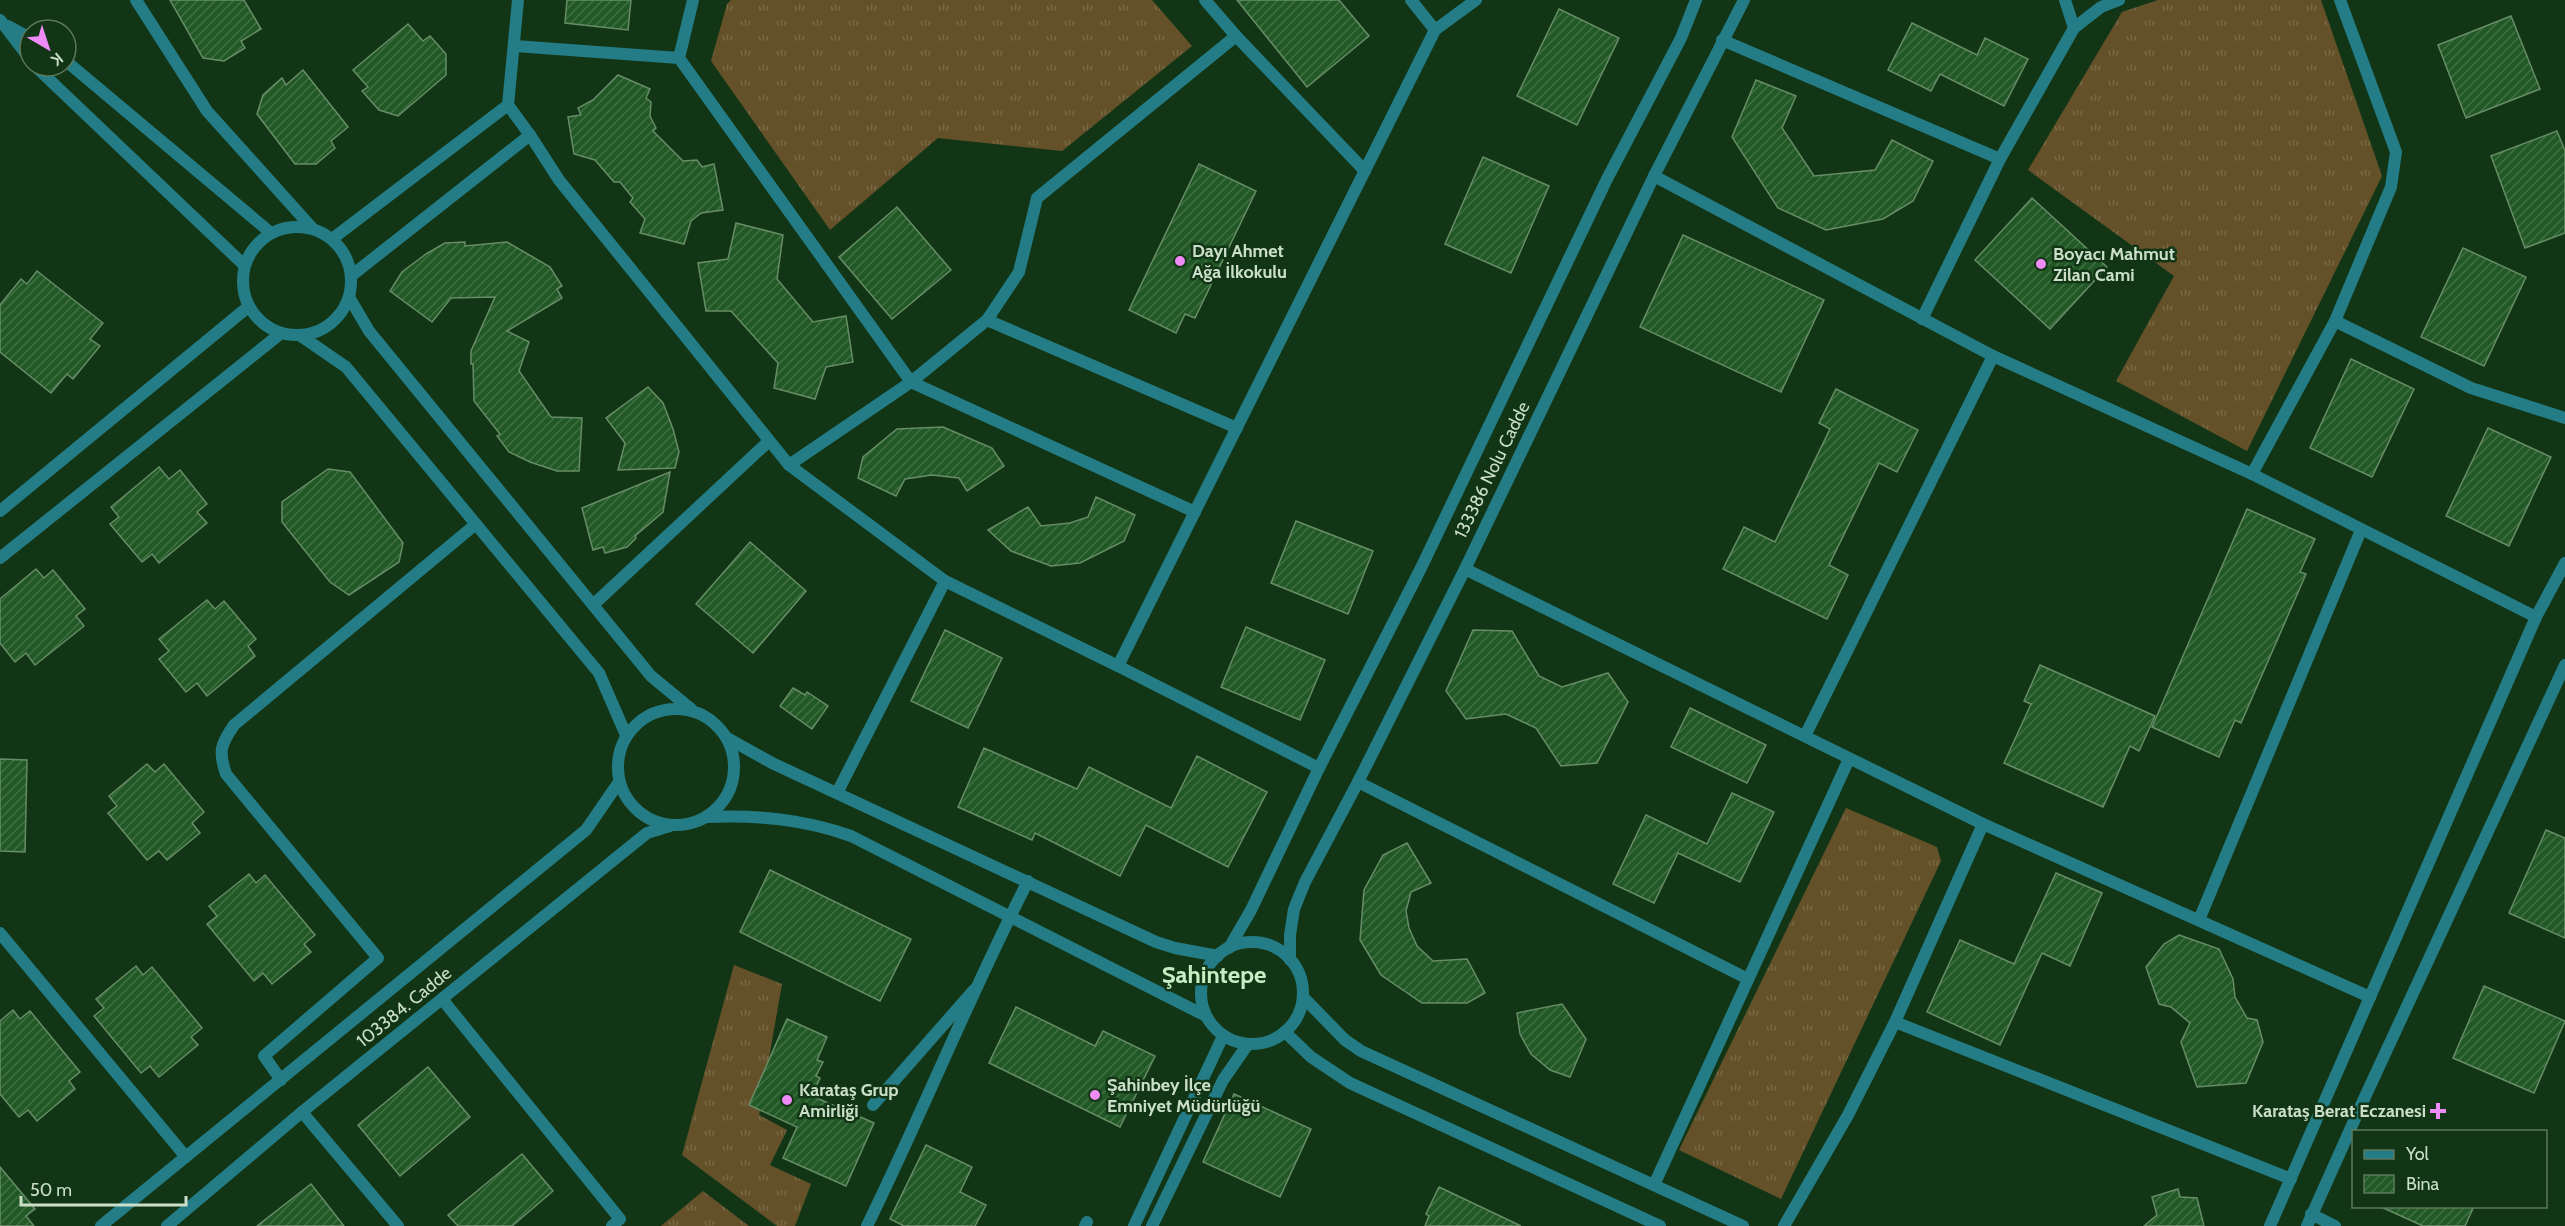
<svg xmlns="http://www.w3.org/2000/svg" width="2565" height="1226" viewBox="0 0 2565 1226" font-family="Cabin,sans-serif">
	<style>
		.grass { fill: url(#grass-tufts) }
		.building { fill: url(#building-hatch); stroke: #678d67; stroke-width: 1.5 }
		.lines { fill: none; stroke-linecap: round; stroke-linejoin: round }
		.service { stroke: #247d86; stroke-width: 12 }
		.minor { stroke: #247d86; stroke-width: 12 }
		.tertiary { stroke: #247d86; stroke-width: 12 }
		.poi-dot { fill: #ef8bf7; stroke: #123615; stroke-width: 2 }
		.labels { text-anchor: middle; dominant-baseline: central; stroke-width: 5; stroke-linejoin: round; paint-order: stroke }
		.poi-label { font-size: 18px; font-weight: bold; fill: #cadeca; stroke: #123615; text-anchor: start }
		.street-label { font-size: 18px; fill: #cadeca; stroke: #123615 }
		.district-label { font-size: 24px; font-weight: bold; fill: #c5eec4; stroke: #123615 }
	</style>
	<defs>
		<pattern id="grass-tufts" width="24" height="20" patternUnits="userSpaceOnUse" patternTransform="scale(1.5)"><rect width="24" height="20" fill="#645129"/><path d="M3 7l-1-3M5 7V3M7 7l1-3M15 17l-1-3M17 17v-4M19 17l1-3" fill="none" stroke="#796a47"/></pattern>
		<pattern id="building-hatch" width="6" height="6" patternUnits="userSpaceOnUse" patternTransform="scale(1.5)"><rect width="6" height="6" fill="#215825"/><path d="M-1 1l2-2M0 6l6-6M5 7l2-2" fill="none" stroke="#407043"/></pattern>
	</defs>
	<rect width="100%" height="100%" fill="#123615"/>
	<g class="grass">
		<polygon points="731,0 1152,0 1192,46 1062,151 938,138 830,230 711,61 727,4"/>
		<polygon points="2158,0 2321,0 2382,176 2247,451 2116,381 2174,276 2028,170 2122,12"/>
		<polygon points="1846,808 1937,847 1941,861 1781,1199 1679,1150"/>
		<polygon points="734,965 782,984 759,1115 787,1130 770,1165 811,1184 795,1226 777,1226 682,1155"/>
		<polygon points="703,1191 749,1226 661,1226"/>
	</g>
	<g class="building">
		<polygon points="170,0 244,0 261,29 241,41 245,48 224,61 203,58"/>
		<polygon points="567,0 631,0 628,30 565,23"/>
		<polygon points="1237,0 1339,0 1369,36 1307,87"/>
		<polygon points="1559,9 1619,38 1577,125 1517,96"/>
		<polygon points="2511,16 2540,89 2466,118 2438,45"/>
		<polygon points="1912,23 1977,55 1985,38 2028,59 2004,106 1940,74 1931,91 1888,70"/>
		<polygon points="408,24 423,41 430,36 446,54 446,75 398,116 379,110 362,91 368,87 353,70"/>
		<polygon points="303,70 348,127 331,141 335,148 316,164 295,164 257,114 263,95 282,78 286,85"/>
		<polygon points="618,75 650,89 646,98 651,102 650,116 656,128 653,131 683,161 697,160 702,167 714,164 723,210 701,213 691,221 684,244 640,233 645,219 630,202 633,198 620,182 614,182 595,160 574,154 568,117 581,115 578,108 593,100"/>
		<polygon points="1756,80 1796,96 1782,128 1814,176 1875,170 1892,140 1933,161 1913,201 1883,219 1826,230 1778,208 1732,137"/>
		<polygon points="2557,131 2565,151 2565,233 2525,248 2491,156"/>
		<polygon points="1483,157 1549,186 1511,273 1445,244"/>
		<polygon points="1199,164 1256,191 1195,318 1185,314 1176,333 1129,310"/>
		<polygon points="2032,198 2107,267 2050,329 1975,260"/>
		<polygon points="897,207 951,270 892,319 839,257"/>
		<polygon points="736,223 783,235 777,279 813,322 846,316 853,362 826,367 815,399 774,388 778,363 731,311 706,311 698,263 728,259"/>
		<polygon points="1683,235 1824,300 1781,392 1640,327"/>
		<polygon points="465,242 465,246 507,242 550,267 562,286 557,289 562,298 507,331 529,342 519,371 551,417 582,418 579,471 557,471 530,462 509,452 497,436 500,434 474,401 473,364 471,364 471,351 495,297 451,298 432,322 390,291 402,272 426,254 445,243"/>
		<polygon points="2463,248 2526,277 2484,366 2421,337"/>
		<polygon points="37,271 103,323 90,339 100,346 73,379 67,374 51,393 0,352 0,305 21,279 27,284"/>
		<polygon points="2351,359 2414,389 2372,477 2310,448"/>
		<polygon points="648,387 663,403 673,429 679,452 675,468 618,470 625,443 606,418"/>
		<polygon points="1836,389 1918,430 1897,472 1879,463 1829,565 1848,575 1827,619 1723,569 1744,527 1775,542 1830,429 1819,423"/>
		<polygon points="943,427 992,448 1004,466 967,491 959,478 932,475 905,479 896,496 858,478 863,457 897,429"/>
		<polygon points="2488,428 2551,457 2509,546 2446,516"/>
		<polygon points="159,467 169,479 180,470 207,504 197,512 207,523 159,563 152,554 142,562 110,524 119,517 111,507"/>
		<polygon points="328,469 350,472 403,543 399,562 349,595 330,582 282,522 282,502"/>
		<polygon points="670,472 663,512 635,536 636,538 627,547 605,553 603,547 593,550 582,508"/>
		<polygon points="1096,497 1135,515 1124,541 1080,563 1051,566 1011,551 988,530 1028,507 1041,526 1070,523 1088,517"/>
		<polygon points="2247,509 2315,539 2300,572 2306,574 2241,723 2235,720 2219,757 2152,727"/>
		<polygon points="1296,521 1373,551 1348,614 1271,583"/>
		<polygon points="750,542 806,591 753,653 696,604"/>
		<polygon points="36,569 44,578 53,570 85,609 76,616 84,626 35,665 26,653 15,662 0,643 0,599"/>
		<polygon points="207,600 215,609 224,601 256,639 248,646 255,656 207,696 197,683 186,692 159,659 169,651 159,639"/>
		<polygon points="1246,627 1325,660 1300,720 1221,687"/>
		<polygon points="945,630 1002,658 968,728 911,701"/>
		<polygon points="1473,630 1512,631 1539,676 1562,687 1608,673 1628,702 1597,763 1561,766 1536,728 1506,714 1466,719 1446,691"/>
		<polygon points="2040,665 2155,716 2139,751 2130,746 2103,807 2004,763 2031,704 2024,701"/>
		<polygon points="793,688 805,695 807,692 828,706 812,729 780,706"/>
		<polygon points="1690,708 1766,745 1747,783 1671,747"/>
		<polygon points="984,748 1077,789 1089,767 1171,808 1197,756 1267,792 1228,867 1146,825 1120,876 1035,833 1032,840 958,807"/>
		<polygon points="0,759 27,760 25,852 0,851"/>
		<polygon points="147,764 155,772 164,764 204,812 192,823 200,833 167,860 159,851 147,860 108,813 117,806 109,796"/>
		<polygon points="1732,793 1774,812 1740,882 1678,853 1654,903 1613,884 1646,815 1707,844"/>
		<polygon points="2546,830 2565,838 2565,938 2509,913"/>
		<polygon points="1407,843 1431,883 1411,892 1406,911 1409,928 1417,946 1433,961 1467,959 1485,993 1467,1003 1422,1003 1381,975 1360,940 1364,890 1383,855"/>
		<polygon points="770,870 911,939 880,1001 740,932"/>
		<polygon points="2056,873 2102,893 2070,966 2042,953 2000,1045 1927,1012 1960,940 2014,964"/>
		<polygon points="249,874 256,883 265,875 315,935 304,944 311,952 272,984 263,973 254,981 207,924 217,916 209,906"/>
		<polygon points="2179,935 2219,949 2233,979 2235,997 2247,1018 2257,1020 2263,1042 2246,1083 2197,1087 2181,1042 2190,1023 2171,1007 2159,1004 2146,967 2164,944"/>
		<polygon points="136,966 143,975 152,967 202,1028 191,1037 198,1045 159,1077 150,1066 141,1073 94,1016 104,1008 96,999"/>
		<polygon points="2484,986 2565,1021 2534,1093 2453,1058"/>
		<polygon points="1562,1004 1586,1039 1570,1077 1550,1070 1531,1054 1520,1034 1517,1013"/>
		<polygon points="1016,1007 1095,1046 1103,1031 1155,1056 1120,1127 989,1063"/>
		<polygon points="13,1010 20,1019 30,1011 80,1072 69,1081 75,1089 37,1121 28,1110 19,1117 0,1094 0,1021"/>
		<polygon points="787,1019 827,1037 817,1060 823,1062 816,1076 820,1078 812,1096 874,1123 846,1186 783,1158 797,1127 749,1105"/>
		<polygon points="428,1067 470,1117 400,1176 358,1125"/>
		<polygon points="1234,1094 1311,1129 1280,1197 1203,1162"/>
		<polygon points="926,1145 972,1167 960,1192 986,1205 975,1226 904,1226 890,1219"/>
		<polygon points="522,1154 553,1191 512,1226 458,1226 448,1215"/>
		<polygon points="0,1167 35,1209 26,1216 34,1226 0,1226"/>
		<polygon points="311,1184 344,1226 257,1226"/>
		<polygon points="1439,1187 1521,1226 1425,1226 1429,1216 1426,1214"/>
		<polygon points="2178,1189 2180,1197 2197,1198 2204,1226 2144,1226 2157,1215 2152,1197"/>
		<polygon points="2379,1206 2474,1206 2465,1226 2423,1226"/>
	</g>
	<g class="lines">
		<g class="service">
			<polyline points="442,999 620,1219 612,1226"/>
			<polyline points="873,1105 974,990"/>
			<polyline points="1085,1226 1087,1222"/>
		</g>
		<g class="minor">
			<polyline points="136,0 207,111 313,229"/>
			<polyline points="518,0 508,105 530,135 559,180 789,465 945,581 1118,666"/>
			<polyline points="693,0 679,58 911,382 1195,512"/>
			<polyline points="1205,0 1236,36 1365,171"/>
			<polyline points="1411,0 1435,30 1476,0"/>
			<polyline points="2065,0 2074,28"/>
			<polyline points="1722,40 2000,159"/>
			<polyline points="515,46 679,58"/>
			<polyline points="1654,176 1993,356 2252,474 2536,617"/>
			<polyline points="1922,319 2000,159 2074,28 2101,7 2119,0"/>
			<polyline points="987,320 1237,428"/>
			<polyline points="2335,321 2471,388 2565,418"/>
			<polyline points="789,465 911,382 987,320 1019,272 1037,198 1236,36"/>
			<polyline points="2252,474 2335,321 2391,187 2396,152 2340,0"/>
			<polyline points="0,511 248,307"/>
			<polyline points="0,558 280,334"/>
			<polyline points="1465,569 1983,824"/>
			<polyline points="593,605 769,441"/>
			<polyline points="1805,736 1993,356"/>
			<polyline points="1319,768 1118,666 1435,30"/>
			<polyline points="1358,782 1748,979"/>
			<polyline points="837,793 945,581"/>
			<polyline points="2199,920 2361,530"/>
			<polyline points="0,933 186,1157"/>
			<polyline points="1895,1022 2291,1179"/>
			<path d="M281,1080L264,1056L378,958L226,774C218,751 221,744 234,725L476,524"/>
			<polyline points="302,1112 398,1226"/>
			<polyline points="1654,1185 1849,759"/>
			<polyline points="2311,1214 2335,1226"/>
			<path d="M867,1226C923,1112 970,994 1028,881"/>
			<polyline points="1134,1226 1223,1036"/>
			<polyline points="1152,1226 1223,1080 1248,1044"/>
			<polyline points="1784,1226 1848,1115 1895,1022 1983,824 2370,997"/>
		</g>
		<g class="tertiary">
			<polyline points="0,20 30,59"/>
			<polyline points="8,26 30,38"/>
			<polyline points="66,61 271,233"/>
			<polyline points="35,66 244,265"/>
			<circle cx="297" cy="281" r="54"/>
			<polyline points="332,239 508,105"/>
			<polyline points="351,276 530,135"/>
			<polyline points="349,297 369,331 651,676 691,709"/>
			<polyline points="301,336 346,367 599,673 626,735"/>
			<circle cx="676" cy="767" r="58"/>
			<polyline points="729,739 772,763 1156,942 1175,948 1218,956"/>
			<path d="M707,817C757,815 803,819 851,836L1206,1016"/>
			<circle cx="1252" cy="993" r="51"/>
			<polyline points="1229,948 1251,910 1319,768 1421,568 1607,179 1681,38 1696,0"/>
			<polyline points="1290,960 1290,935 1294,909 1305,882 1358,782 1465,569 1654,176 1744,0"/>
			<polyline points="1303,997 1345,1040 1361,1051 1743,1226"/>
			<polyline points="1285,1032 1311,1057 1350,1083 1660,1226"/>
			<polyline points="101,1226 586,830 619,782"/>
			<polyline points="167,1226 302,1112 647,833 670,826"/>
			<polyline points="2270,1226 2536,617 2565,563"/>
			<polyline points="2307,1226 2358,1112 2565,665"/>
		</g>
	</g>
	<g class="poi-dot">
		<circle cx="1180" cy="261" r="6"/>
		<circle cx="2041" cy="264" r="6"/>
		<circle cx="1095" cy="1095" r="6"/>
		<circle cx="787" cy="1100" r="6"/>
		<path d="M2435 1102h6v6h6v6h-6v6h-6v-6h-6v-6h6z"/>
	</g>
	<g class="labels">
		<g class="poi-label">
			<text x="1192" y="251">Dayı Ahmet<tspan x="1192" dy="21">Ağa İlkokulu</tspan></text>
			<text x="2053" y="254">Boyacı Mahmut<tspan x="2053" dy="21">Zilan Cami</tspan></text>
			<text x="1107" y="1085">Şahinbey İlçe<tspan x="1107" dy="21">Emniyet Müdürlüğü</tspan></text>
			<text x="799" y="1090">Karataş Grup<tspan x="799" dy="21">Amirliği</tspan></text>
			<text x="2426" y="1111" text-anchor="end">Karataş Berat Eczanesi</text>
		</g>
		<g class="street-label">
			<text transform="translate(1492 470) rotate(-64)">133386 Nolu Cadde</text>
			<text transform="translate(404 1007) rotate(-39)">103384. Cadde</text>
		</g>
		<g class="district-label">
			<text x="1214" y="974">Şahintepe</text>
		</g>
	</g>
	<rect x="2352" y="1130" width="195" height="78" fill="#123615" stroke="#5c795d" stroke-width="1.5"/>
	<rect x="2364" y="1150" width="30" height="9" fill="#247d86" stroke="#5c795d" stroke-width="1.5"/>
	<text x="2406" y="1160" font-size="18" fill="#cadeca">Yol</text>
	<rect x="2364" y="1175" width="30" height="18" fill="url(#building-hatch)" stroke="#5c795d" stroke-width="1.5"/>
	<text x="2406" y="1190" font-size="18" fill="#cadeca">Bina</text>
	<g transform="translate(48 48) rotate(141)"><circle r="28" fill="#123615" stroke="#5c795d" stroke-width="1.5"/>
	<path d="M0-4.5L10 22L0 15L-10 22Z" fill="#ef8bf7"/>
	<text y="-9" font-size="16" font-weight="bold" text-anchor="middle" fill="#cadeca">K</text>
	</g>
	<path d="M21 1196v9h165v-9" fill="none" stroke="#cadeca" stroke-width="3"/>
	<text x="30" y="1196" font-size="18" fill="#cadeca" stroke="#123615" stroke-width="4.5" paint-order="stroke">50 m</text>
</svg>
